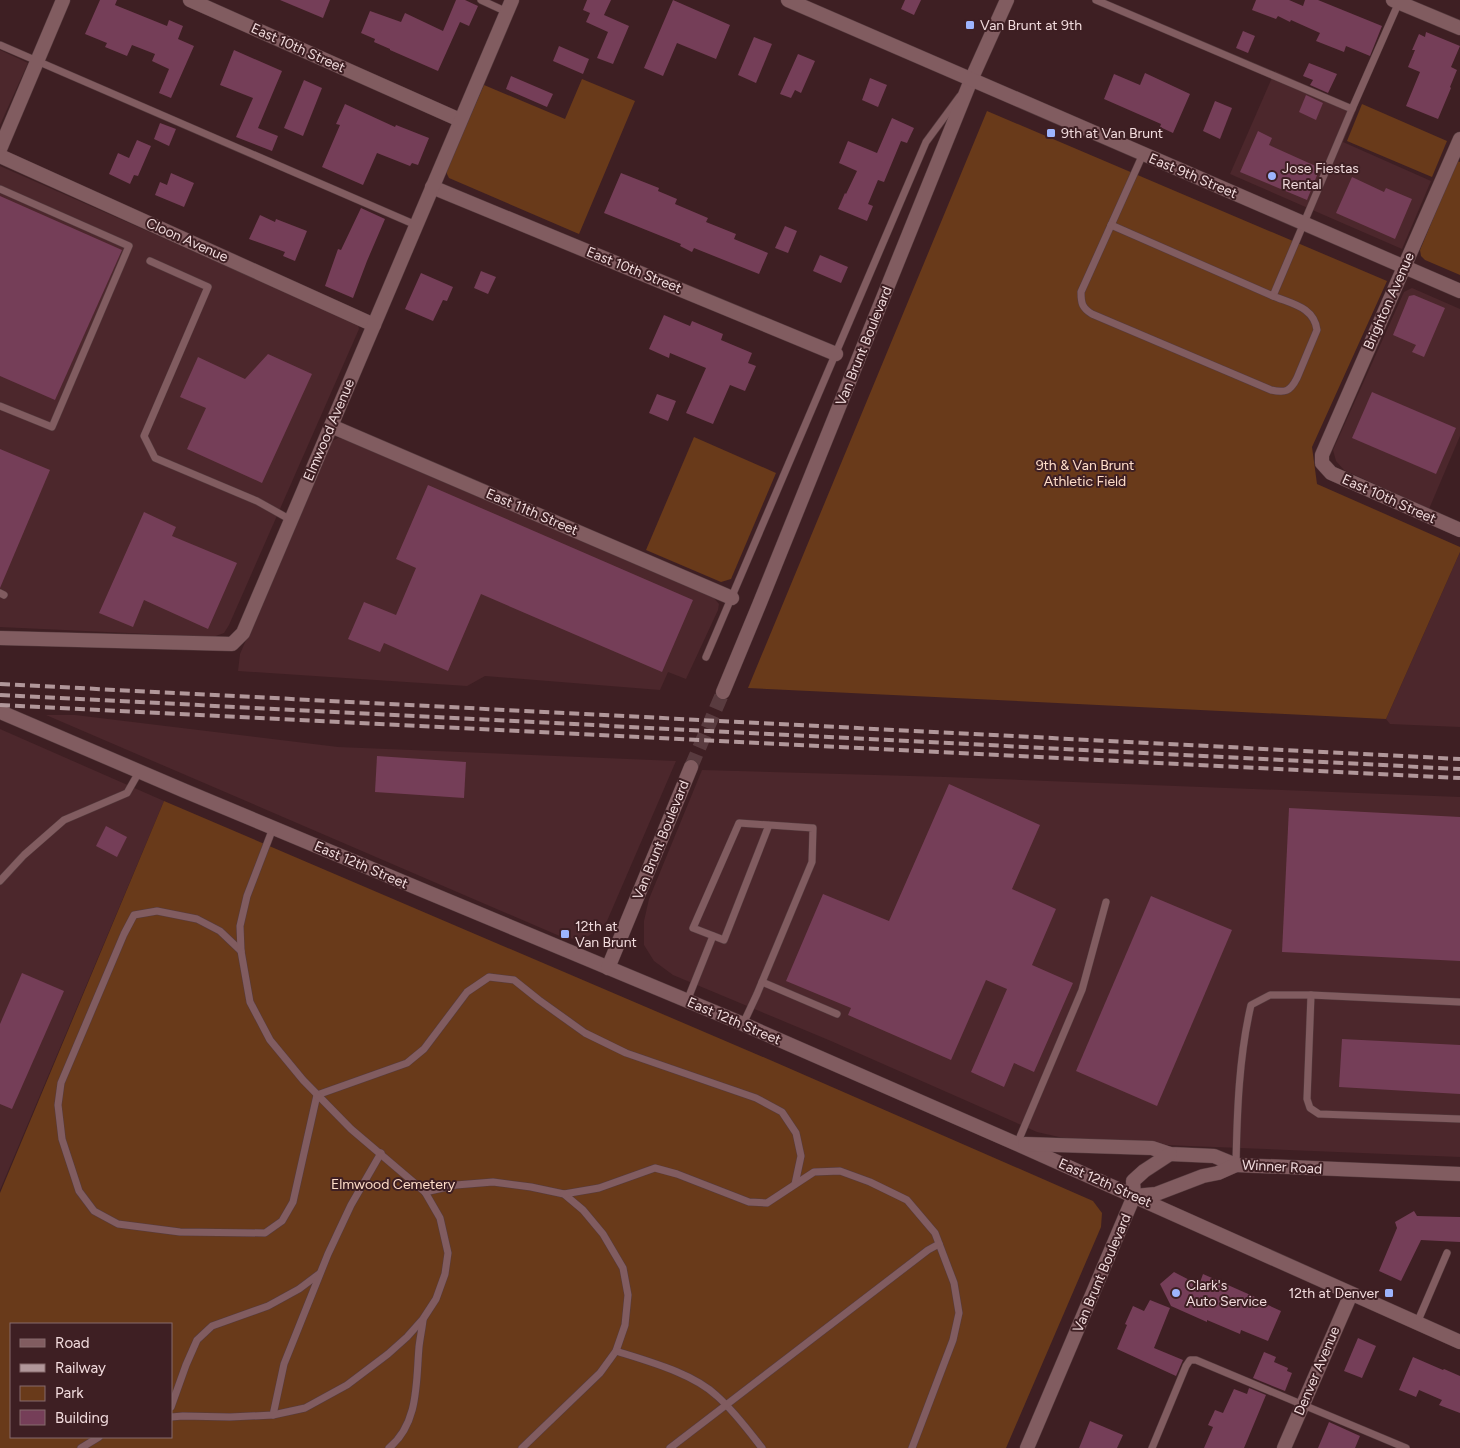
<svg xmlns="http://www.w3.org/2000/svg" width="1460" height="1448" viewBox="0 0 1460 1448" font-family="Figtree,sans-serif">
	<style>
		.built { fill: #4c272c }
		.green { fill: #693a1a; fill-rule: evenodd }
		.building { fill: #753e58 }
		.lines { fill: none; stroke-linecap: round; stroke-linejoin: round }
		.tertiary-tunnel { stroke: #593b3f; stroke-width: 14; stroke-dasharray: 14 7; stroke-linecap: butt }
		.service-casing { stroke: #553b3e; stroke-width: 8 }
		.minor-casing { stroke: #553b3e; stroke-width: 15 }
		.tertiary-casing { stroke: #553b3e; stroke-width: 15 }
		.secondary-casing { stroke: #553b3e; stroke-width: 15 }
		.service { stroke: #815c60; stroke-width: 7 }
		.minor { stroke: #815c60; stroke-width: 14 }
		.tertiary { stroke: #815c60; stroke-width: 14 }
		.secondary { stroke: #815c60; stroke-width: 14 }
		.rail { stroke: #b1979a; stroke-width: 4; stroke-dasharray: 10 5; stroke-linecap: butt }
		.poi-dot { fill: #9db4fd; stroke: #3e1f23; stroke-width: 2 }
		.labels { text-anchor: middle; dominant-baseline: central; stroke-width: 4; stroke-linejoin: round; paint-order: stroke }
		.poi-label { font-size: 14px; fill: #f1dbdd; stroke: #3e1f23; text-anchor: start }
		.street-label { font-size: 14px; fill: #f1dbdd; stroke: #3e1f23 }
		.park-label { font-size: 14px; fill: #feddc9; stroke: #3e1f23 }
	</style>
	<rect width="100%" height="100%" fill="#3e1f23"/>
	<g class="built">
		<polygon points="0,50 28,63 0,125"/>
		<polygon points="1275,71 1357,108 1343,142 1431,181 1402,249 1230,174"/>
		<polygon points="0,166 358,324 359,329 229,625 224,633 213,637 0,627"/>
		<polygon points="1412,288 1460,309 1460,436 1429,509 1344,470 1336,461 1333,450 1404,292"/>
		<polygon points="338,438 348,440 713,597 719,604 718,610 686,679 668,672 660,690 485,676 467,686 238,671 240,654 332,441"/>
		<polygon points="1460,552 1460,727 1390,724 1386,719"/>
		<polygon points="46,715 75,715 338,747 676,761 607,921 599,930 588,936 576,939 562,937"/>
		<polygon points="0,729 164,801 0,1190"/>
		<polygon points="702,770 946,777 1460,797 1460,1157 1189,1146 1085,1141 1059,1137 1037,1132 831,1041 673,975 654,961 644,945 644,921 649,899"/>
	</g>
	<g class="green">
		<polygon points="582,79 635,101 579,234 449,178 447,174 447,169 484,85 565,119"/>
		<polygon points="1362,104 1447,141 1432,177 1347,141"/>
		<polygon points="987,111 1387,281 1312,447 1317,484 1460,547 1460,552 1386,719 748,688"/>
		<polygon points="1457,161 1460,162 1460,275 1425,260 1421,256 1420,250"/>
		<polygon points="694,437 776,473 731,579 721,582 646,550"/>
		<path d="M164,801L777,1063L1093,1201L1102,1213L1101,1227L1006,1448H0V1193ZM11,1324H171V1437H11Z"/>
	</g>
	<g class="building">
		<polygon points="100,0 117,0 115,5 167,26 169,20 183,26 178,39 194,46 171,98 159,93 169,69 152,61 155,54 132,45 127,56 105,47 107,43 85,34"/>
		<polygon points="280,0 330,0 323,18"/>
		<polygon points="456,0 465,0 478,6 469,26 460,22 438,71 390,50 390,49 374,42 375,39 361,33 370,11 401,22 405,13 443,31"/>
		<polygon points="587,0 611,0 604,15 629,26 613,64 597,58 608,32 586,22 590,13 583,10"/>
		<polygon points="673,0 730,25 716,59 677,43 663,76 644,68"/>
		<polygon points="905,0 921,0 914,15 901,9"/>
		<polygon points="1256,0 1289,0 1303,6 1305,0 1318,0 1382,26 1370,56 1346,46 1344,52 1316,41 1320,33 1291,20 1290,22 1278,16 1276,19 1252,10"/>
		<polygon points="1243,31 1255,36 1248,53 1236,48"/>
		<polygon points="1426,32 1460,46 1451,67 1457,70 1450,87 1451,88 1438,119 1406,106 1420,72 1408,67 1415,50 1412,50 1419,34 1425,37"/>
		<polygon points="754,37 772,44 756,83 738,75"/>
		<polygon points="559,46 589,59 583,74 553,61"/>
		<polygon points="234,50 282,71 258,128 278,136 272,151 236,137 253,98 220,85"/>
		<polygon points="798,54 815,61 801,93 795,90 791,98 780,94"/>
		<polygon points="1309,63 1337,74 1328,93 1310,85 1313,80 1303,76"/>
		<polygon points="1145,73 1190,94 1173,133 1160,127 1161,124 1104,99 1114,74 1140,85"/>
		<polygon points="511,76 553,94 547,107 506,89"/>
		<polygon points="870,78 887,85 878,107 862,100"/>
		<polygon points="304,80 322,88 303,136 284,128"/>
		<polygon points="1306,95 1323,103 1316,120 1299,112"/>
		<polygon points="1215,101 1232,108 1220,139 1203,131"/>
		<polygon points="345,104 395,127 396,125 429,138 418,165 412,163 410,166 377,153 363,185 322,167 340,125 336,124"/>
		<polygon points="892,118 914,128 907,143 901,141 884,182 878,180 868,204 873,206 867,221 838,209 845,193 846,194 857,171 839,163 848,141 877,153"/>
		<polygon points="160,123 176,129 169,146 154,139"/>
		<polygon points="1258,131 1272,138 1269,145 1320,168 1307,200 1240,172"/>
		<polygon points="137,140 151,146 138,176 134,175 130,184 109,174 118,153 129,158"/>
		<polygon points="171,173 194,183 184,207 155,195 160,182 167,185"/>
		<polygon points="621,173 659,188 658,191 677,199 675,204 708,218 706,222 736,234 734,239 768,253 759,274 694,248 692,252 680,246 681,244 604,213"/>
		<polygon points="1352,177 1384,192 1386,188 1412,199 1395,239 1336,213"/>
		<polygon points="0,196 122,250 55,400 0,376"/>
		<polygon points="361,208 385,219 367,261 353,298 325,286 338,249 341,250"/>
		<polygon points="260,215 275,222 276,219 307,231 295,261 283,256 285,252 249,239"/>
		<polygon points="785,226 797,231 788,253 775,248"/>
		<polygon points="820,255 848,267 841,283 813,271"/>
		<polygon points="481,271 496,277 488,294 474,288"/>
		<polygon points="421,273 453,287 447,301 443,300 433,321 405,309"/>
		<polygon points="1414,295 1445,308 1424,357 1412,352 1416,345 1393,335 1409,296"/>
		<polygon points="664,315 690,326 692,321 723,334 721,340 752,353 748,363 756,366 745,391 730,385 713,424 686,413 706,368 670,353 669,358 649,349"/>
		<polygon points="268,354 312,374 262,483 187,449 206,408 180,397 198,357 245,379"/>
		<polygon points="1372,392 1456,428 1436,474 1352,438"/>
		<polygon points="657,394 676,401 668,421 649,413"/>
		<polygon points="0,449 50,470 0,588"/>
		<polygon points="428,485 693,600 662,672 481,594 448,671 384,643 380,652 348,639 364,602 396,615 416,568 396,559"/>
		<polygon points="144,512 176,527 172,536 237,563 208,629 144,600 133,627 99,613"/>
		<polygon points="377,756 466,762 464,798 375,792"/>
		<polygon points="949,784 1040,825 1012,889 1056,909 1032,965 1073,983 1034,1072 1014,1063 1004,1087 971,1072 1007,989 986,980 951,1060 848,1015 851,1008 786,981 823,894 889,921"/>
		<polygon points="1289,808 1460,817 1460,961 1282,952"/>
		<polygon points="106,826 127,837 117,857 96,846"/>
		<polygon points="1151,896 1232,930 1157,1106 1076,1071"/>
		<polygon points="22,973 64,991 12,1109 0,1104 0,1024"/>
		<polygon points="1342,1039 1460,1045 1460,1094 1339,1087"/>
		<polygon points="1414,1211 1417,1216 1460,1217 1460,1242 1421,1240 1401,1281 1379,1271 1397,1228 1395,1222"/>
		<polygon points="1174,1272 1199,1285 1203,1274 1255,1297 1255,1299 1281,1311 1268,1341 1241,1330 1240,1334 1207,1320 1207,1322 1171,1306 1160,1284"/>
		<polygon points="1150,1300 1170,1308 1154,1348 1183,1360 1176,1376 1117,1349 1127,1325 1125,1324 1133,1306 1144,1311"/>
		<polygon points="1358,1338 1376,1346 1362,1378 1344,1371"/>
		<polygon points="1264,1352 1276,1357 1274,1362 1288,1368 1287,1371 1292,1373 1285,1391 1253,1378"/>
		<polygon points="1413,1357 1443,1370 1444,1369 1460,1376 1460,1413 1439,1405 1442,1400 1419,1390 1416,1397 1399,1390"/>
		<polygon points="1249,1388 1266,1395 1244,1448 1204,1448 1213,1427 1208,1425 1215,1410 1223,1413 1234,1389 1247,1394"/>
		<polygon points="1090,1421 1123,1435 1117,1448 1079,1448"/>
		<polygon points="1329,1422 1360,1436 1355,1448 1318,1448"/>
	</g>
	<g class="lines">
		<polyline class="tertiary-tunnel" points="691,767 723,692"/>
		<g class="service-casing">
			<g id="service">
				<polyline points="481,0 507,12"/>
				<path d="M1096,0L1352,109L1273,296C1292,304 1314,307 1317,330L1297,378C1290,392 1285,393 1271,390L1092,314C1082,308 1081,303 1081,292L1143,154"/>
				<polyline points="0,45 416,225"/>
				<polyline points="1352,109 1399,2"/>
				<polyline points="0,189 129,246 52,427 0,406"/>
				<polyline points="1111,225 1273,296"/>
				<polyline points="150,261 208,287 144,436 155,458 257,501 291,520"/>
				<polyline points="0,593 4,595"/>
				<polyline points="706,657 926,142 960,96"/>
				<polyline points="0,881 24,855 64,820 127,793 139,772"/>
				<polyline points="241,951 220,931 197,919 157,911 134,915 124,934 61,1083 58,1105 62,1139 79,1191 94,1211 118,1224 180,1232 265,1233 282,1221 293,1202 317,1095 407,1063 424,1049 467,992 489,977 514,980 539,1000 585,1033 626,1053 756,1098 782,1112 796,1133 801,1156 795,1184"/>
				<polyline points="762,982 837,1014"/>
				<polyline points="1311,995 1307,1099 1310,1108 1319,1114 1460,1119"/>
				<polyline points="687,1001 713,936"/>
				<polyline points="743,1024 757,994 812,862 813,828 739,823 693,928 724,940 769,825"/>
				<polyline points="1017,1144 1082,990 1106,902"/>
				<path d="M1236,1165C1237,1112 1239,1056 1251,1005L1270,995H1311L1460,1002"/>
				<polyline points="425,1192 456,1185 493,1182 531,1187 564,1194 583,1210 603,1234 623,1268 628,1295 625,1325 616,1351 600,1373 522,1448"/>
				<polyline points="564,1194 599,1188 655,1168 677,1174 749,1202 767,1203 814,1172 840,1171 870,1182 907,1200 935,1233 954,1283 959,1313 953,1340 912,1448"/>
				<polyline points="1417,1323 1447,1253"/>
				<path d="M616,1351C647,1361 693,1373 717,1396C734,1411 748,1430 762,1448"/>
				<polyline points="171,1407 186,1365 197,1340 212,1326 268,1306 299,1289 319,1274"/>
				<polyline points="273,1415 284,1364 328,1254 351,1205 381,1153"/>
				<polyline points="171,1417 183,1416 230,1417 273,1415 305,1408 347,1385 388,1354 407,1337 423,1319 436,1299 445,1274 448,1253 440,1218 425,1192 351,1129 303,1080 270,1040 250,1002 241,951 240,926 247,896 273,828"/>
				<polyline points="81,1448 99,1437"/>
				<path d="M389,1448C419,1423 416,1382 419,1347C420,1338 422,1329 423,1320"/>
				<polyline points="670,1448 928,1250 939,1244"/>
				<polyline points="1152,1448 1186,1366 1190,1360 1196,1360 1406,1448"/>
			</g>
		</g>
		<g class="minor-casing">
			<g id="minor">
				<polyline points="190,0 460,120"/>
				<polyline points="1393,0 1460,28"/>
				<polyline points="1460,139 1322,455 1322,463 1331,473 1460,530"/>
				<polyline points="0,149 63,0"/>
				<polyline points="0,156 374,325"/>
				<polyline points="432,187 836,354"/>
				<polyline points="331,426 732,598"/>
				<polyline points="0,638 232,644 243,633 512,0"/>
				<polyline points="1284,1448 1351,1294"/>
			</g>
		</g>
		<g class="tertiary-casing">
			<g id="tertiary">
				<polyline points="723,692 759,605 971,80 1007,0"/>
				<polyline points="3,713 185,791 743,1024 1017,1144 1460,1342"/>
				<polyline points="608,968 691,767"/>
				<polyline points="1025,1144 1152,1148 1170,1154 1214,1156 1236,1165 1460,1174"/>
				<polyline points="1135,1196 1156,1194 1203,1176 1218,1173 1236,1165"/>
				<polyline points="1027,1448 1134,1196 1133,1181 1144,1171 1170,1154"/>
			</g>
		</g>
		<g class="secondary-casing">
			<polyline id="secondary" points="788,0 1460,291"/>
		</g>
		<use href="#service" class="service"/>
		<use href="#minor" class="minor"/>
		<use href="#tertiary" class="tertiary"/>
		<use href="#secondary" class="secondary"/>
		<g class="rail">
			<polyline points="0,684 1460,759"/>
			<polyline points="0,695 1460,769"/>
			<polyline points="0,705 1460,778"/>
		</g>
	</g>
	<g class="poi-dot">
		<rect x="965" y="20" width="10" height="10" rx="2.5"/>
		<rect x="1046" y="128" width="10" height="10" rx="2.5"/>
		<circle cx="1272" cy="176" r="5"/>
		<rect x="560" y="929" width="10" height="10" rx="2.5"/>
		<circle cx="1176" cy="1293" r="5"/>
		<rect x="1384" y="1288" width="10" height="10" rx="2.5"/>
	</g>
	<g class="labels">
		<g class="poi-label">
			<text x="980" y="25">Van Brunt at 9th</text>
			<text x="1061" y="133">9th at Van Brunt</text>
			<text x="1282" y="168">Jose Fiestas<tspan x="1282" dy="16">Rental</tspan></text>
			<text x="575" y="926">12th at<tspan x="575" dy="16">Van Brunt</tspan></text>
			<text x="1186" y="1285">Clark's<tspan x="1186" dy="16">Auto Service</tspan></text>
			<text x="1379" y="1293" text-anchor="end">12th at Denver</text>
		</g>
		<g class="street-label">
			<text transform="translate(298 48) rotate(24)">East 10th Street</text>
			<text transform="translate(1193 176) rotate(23)">East 9th Street</text>
			<text transform="translate(187 240) rotate(24)">Cloon Avenue</text>
			<text transform="translate(634 270) rotate(22)">East 10th Street</text>
			<text transform="translate(1389 301) rotate(-66)">Brighton Avenue</text>
			<text transform="translate(864 346) rotate(-68)">Van Brunt Boulevard</text>
			<text transform="translate(329 430) rotate(-67)">Elmwood Avenue</text>
			<text transform="translate(1389 499) rotate(24)">East 10th Street</text>
			<text transform="translate(532 512) rotate(23)">East 11th Street</text>
			<text transform="translate(661 840) rotate(-68)">Van Brunt Boulevard</text>
			<text transform="translate(361 865) rotate(23)">East 12th Street</text>
			<text transform="translate(734 1021) rotate(23)">East 12th Street</text>
			<text transform="translate(1282 1167) rotate(3)">Winner Road</text>
			<text transform="translate(1105 1183) rotate(24)">East 12th Street</text>
			<text transform="translate(1102 1273) rotate(-67)">Van Brunt Boulevard</text>
			<text transform="translate(1317 1371) rotate(-67)">Denver Avenue</text>
		</g>
		<g class="park-label">
			<text x="1085" y="465">9th &amp; Van Brunt<tspan x="1085" dy="16">Athletic Field</tspan></text>
			<text x="393" y="1184">Elmwood Cemetery</text>
		</g>
	</g>
	<rect x="10" y="1323" width="162" height="115" fill="#3e1f23" stroke="#866a6d"/>
	<rect x="20" y="1339" width="25" height="8" fill="#815c60" stroke="#866a6d"/>
	<text x="55" y="1348" font-size="15" fill="#f1dbdd">Road</text>
	<rect x="20" y="1364" width="25" height="8" fill="#b1979a" stroke="#866a6d"/>
	<text x="55" y="1373" font-size="15" fill="#f1dbdd">Railway</text>
	<rect x="20" y="1386" width="25" height="15" fill="#693a1a" stroke="#866a6d"/>
	<text x="55" y="1398" font-size="15" fill="#f1dbdd">Park</text>
	<rect x="20" y="1410" width="25" height="15" fill="#753e58" stroke="#866a6d"/>
	<text x="55" y="1423" font-size="15" fill="#f1dbdd">Building</text>
</svg>
